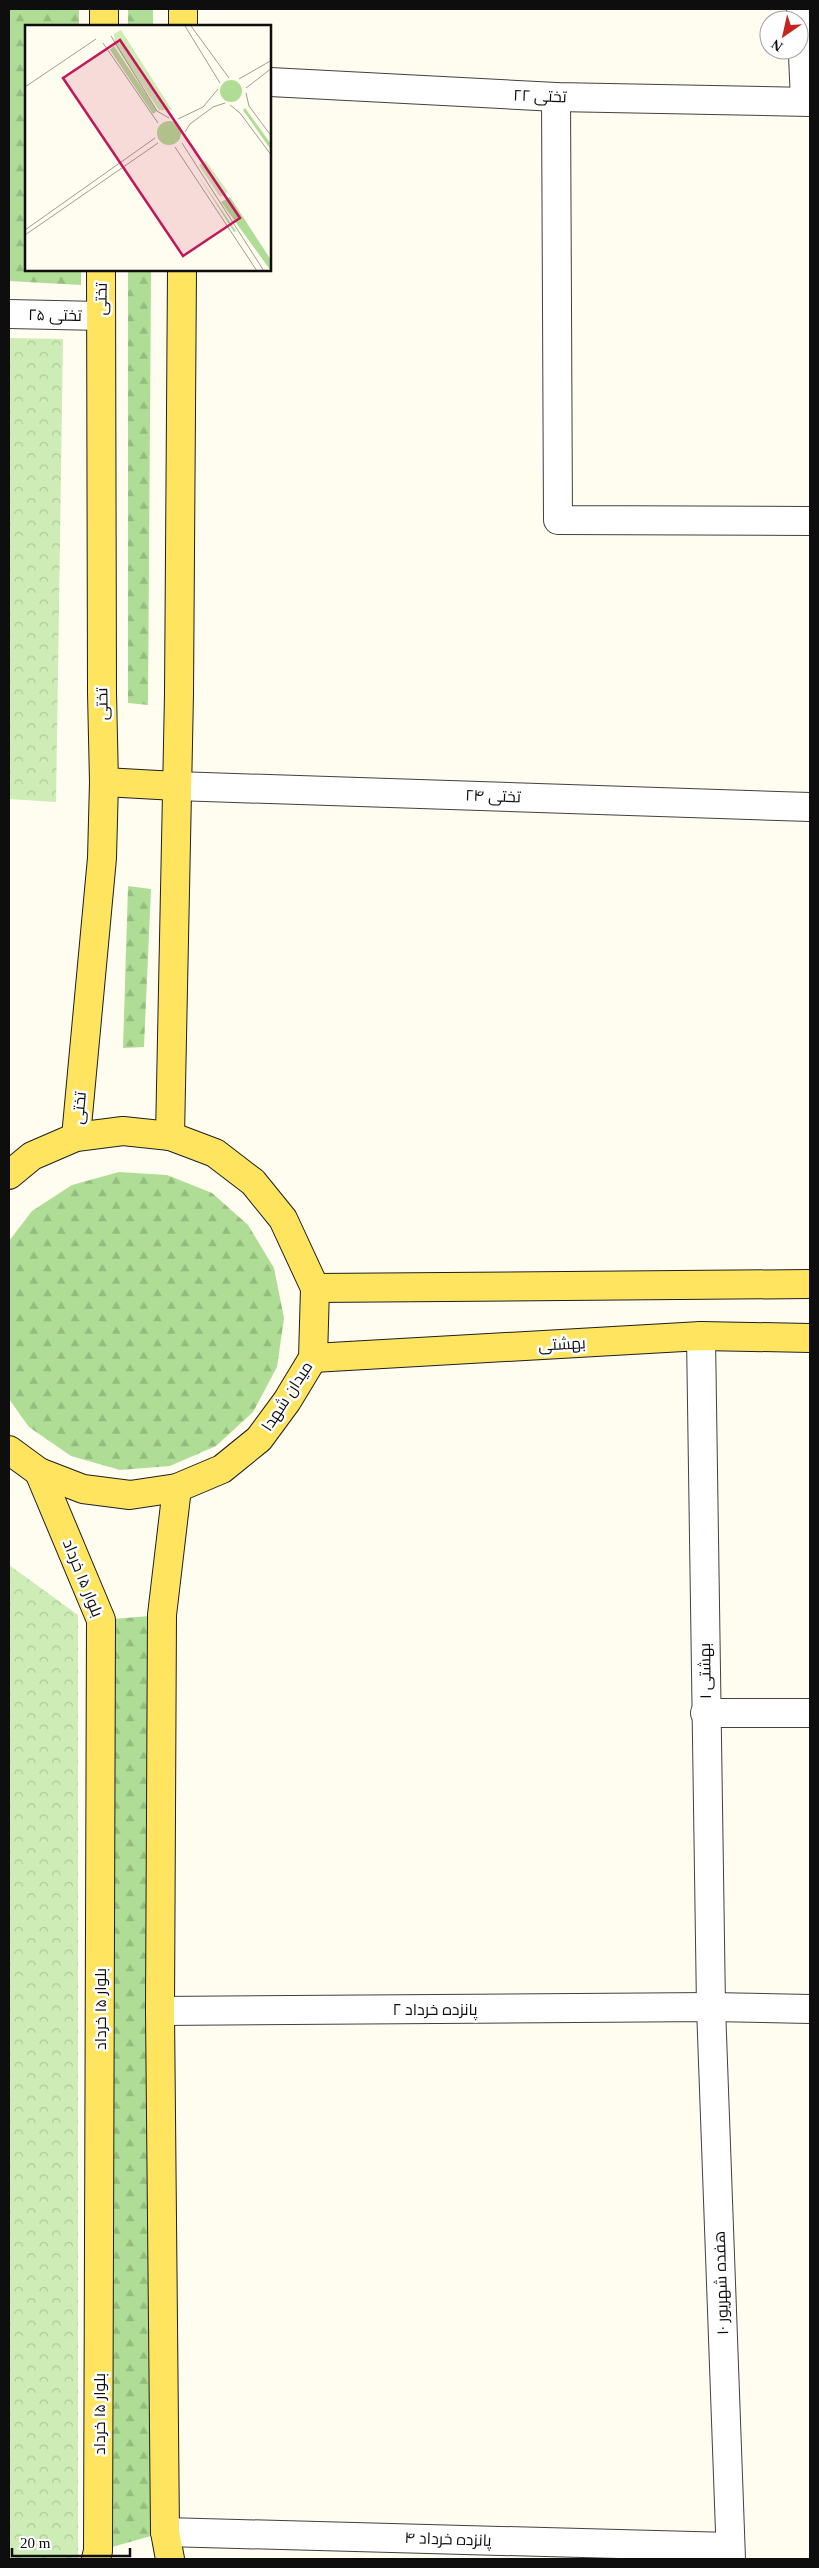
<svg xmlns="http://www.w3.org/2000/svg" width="819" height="2568" viewBox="0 0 819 2568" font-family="'Times New Roman',Cairo,serif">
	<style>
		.forest { fill: url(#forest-firs) }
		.park { fill: url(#park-crowns) }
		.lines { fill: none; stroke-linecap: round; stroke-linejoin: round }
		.minor-casing { stroke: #414141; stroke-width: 30 }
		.major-casing { stroke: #1f1f1f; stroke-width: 30 }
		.minor { stroke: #fff; stroke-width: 28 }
		.major { stroke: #ffe55f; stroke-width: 28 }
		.labels { text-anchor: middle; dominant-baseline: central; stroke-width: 5; stroke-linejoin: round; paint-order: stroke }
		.street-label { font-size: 16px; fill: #0e0e0e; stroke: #fff }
		.inset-road { fill: none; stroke: #9f9d95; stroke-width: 1 }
		.view { fill: #c2185b; fill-opacity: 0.15; stroke: #c2185b; stroke-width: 2.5 }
		.inset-edge { fill: none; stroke: #0e0e0e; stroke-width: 2.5 }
	</style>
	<defs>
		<pattern id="forest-firs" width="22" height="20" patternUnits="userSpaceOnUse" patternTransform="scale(1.25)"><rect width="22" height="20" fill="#afdd95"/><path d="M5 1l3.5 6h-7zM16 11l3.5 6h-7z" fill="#95bc7f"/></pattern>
		<pattern id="park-crowns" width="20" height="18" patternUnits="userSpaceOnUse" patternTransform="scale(1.25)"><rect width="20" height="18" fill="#cdecb6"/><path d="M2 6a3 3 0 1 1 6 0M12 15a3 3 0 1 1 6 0" fill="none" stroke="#afc99b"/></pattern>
	</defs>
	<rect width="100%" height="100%" fill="#fffdef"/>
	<g class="forest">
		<polygon points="9,9 79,9 79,26 26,26 26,270 81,270 81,285 9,281"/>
		<rect x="128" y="9" width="25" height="17"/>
		<polygon points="128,270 151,270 148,705 128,703"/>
		<polygon points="128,886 151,889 144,1047 123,1048"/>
		<polygon points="119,1172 167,1175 212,1193 248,1225 274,1268 284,1318 277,1367 253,1412 216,1446 170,1466 120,1470 71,1456 29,1427 9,1399 9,1241 32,1211 72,1185"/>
		<polygon points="162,1615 165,2532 98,2551 101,1620"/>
	</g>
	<g class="park">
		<polygon points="9,338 63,339 56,802 9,799"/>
		<polygon points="9,1565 78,1615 78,2559 9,2559"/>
	</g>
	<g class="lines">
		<g class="minor-casing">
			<g id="minor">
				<polyline points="801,9 805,101"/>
				<polyline points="270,82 556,97 810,102"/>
				<polyline points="556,97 558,520 810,521"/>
				<polyline points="9,314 101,316"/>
				<polyline points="176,786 810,807"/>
				<polyline points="701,1336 711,2007 731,2559"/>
				<polyline points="705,1713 810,1713"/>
				<polyline points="160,2011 711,2007 810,2009"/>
				<polyline points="165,2532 730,2547"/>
			</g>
		</g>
		<g class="major-casing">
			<g id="major">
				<polyline points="183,9 183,26"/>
				<polyline points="104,26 104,9"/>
				<polyline points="104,782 176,786"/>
				<polyline points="170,1136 179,694 182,270"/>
				<polyline points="76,1137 102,858 104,782 102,693 101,270"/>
				<polyline points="9,1175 32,1156 76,1137 123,1131 170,1136 215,1153 253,1182 283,1219 315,1288 313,1358 287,1401 259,1439 222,1469 177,1488 130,1495 83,1489 39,1472 9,1450"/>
				<polyline points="315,1288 810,1284"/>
				<polyline points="313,1358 701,1336 810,1338"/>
				<polyline points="39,1472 101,1620 98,2551 96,2559"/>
				<polyline points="170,2559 165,2532 160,2011 162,1615 177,1488"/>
			</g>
		</g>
		<use href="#minor" class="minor"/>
		<use href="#major" class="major"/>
	</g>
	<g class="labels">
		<g class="street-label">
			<text transform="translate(540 96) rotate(2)">تختی ۲۲</text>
			<text transform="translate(101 299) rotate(-89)">تختی</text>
			<text transform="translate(55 315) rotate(1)">تختی ۲۵</text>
			<text transform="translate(102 704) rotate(-91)">تختی</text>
			<text transform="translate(493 796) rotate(2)">تختی ۲۴</text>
			<text transform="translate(79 1108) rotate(-85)">تختی</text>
			<text transform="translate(562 1344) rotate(-3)">بهشتی</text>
			<text transform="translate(287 1396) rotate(-57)">میدان شهدا</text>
			<text transform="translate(83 1578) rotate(68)">بلوار ۱۵ خرداد</text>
			<text transform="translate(705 1671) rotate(-91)">بهشتی ۱</text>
			<text transform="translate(100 2009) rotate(-90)">بلوار ۱۵ خرداد</text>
			<text x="435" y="2009">پانزده خرداد ۲</text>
			<text transform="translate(721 2283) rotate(-92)">هفده شهریور ۱۰</text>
			<text transform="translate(99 2414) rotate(-90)">بلوار ۱۵ خرداد</text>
			<text transform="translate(448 2539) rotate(2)">پانزده خرداد ۴</text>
		</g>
	</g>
	<g transform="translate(25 25)">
		<rect width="246" height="246" fill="#fffdef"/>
		<path d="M89,21L132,86L128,89L85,25ZM195 66a11 11 0 1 1 22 0a11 11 0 1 1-22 0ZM220,83L246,119V125L218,85ZM132 108a12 12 0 1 1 24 0a12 12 0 1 1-24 0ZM173,150L211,206L209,207ZM205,172L246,235V246L196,177Z" fill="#afdd95"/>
		<path d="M96,5L147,85H134L90,20L89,9ZM181,136L203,167L195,172L174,140Z" fill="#cdecb6"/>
		<path class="inset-road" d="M160,1L195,58M166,1L204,53M86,11L132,86L144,93M78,18L133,98M214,54L247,35M0,62L71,14M221,63L247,43M221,68L224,81L247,112M205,80L215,88L247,131M153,94L178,82L193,64M160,107L165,99L188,82L200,78M157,118L239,246M150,122L232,246M0,205L130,113M0,210L133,118"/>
		<path class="view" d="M95,15L215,193L158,231L38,53Z"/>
		<rect width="246" height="246" class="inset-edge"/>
	</g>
	<rect width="819" height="2568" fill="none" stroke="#0e0e0e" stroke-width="20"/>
	<g transform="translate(784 35) rotate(214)"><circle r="24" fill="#ffffff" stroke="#9f9f9f"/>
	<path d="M0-4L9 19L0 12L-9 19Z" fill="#c5241f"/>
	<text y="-8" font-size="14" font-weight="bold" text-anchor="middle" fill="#0e0e0e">N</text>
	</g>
	<path d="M12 2548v8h118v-8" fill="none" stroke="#0e0e0e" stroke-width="2.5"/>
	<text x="20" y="2548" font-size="15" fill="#0e0e0e" stroke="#ffffff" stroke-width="4" paint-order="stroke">20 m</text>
</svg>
